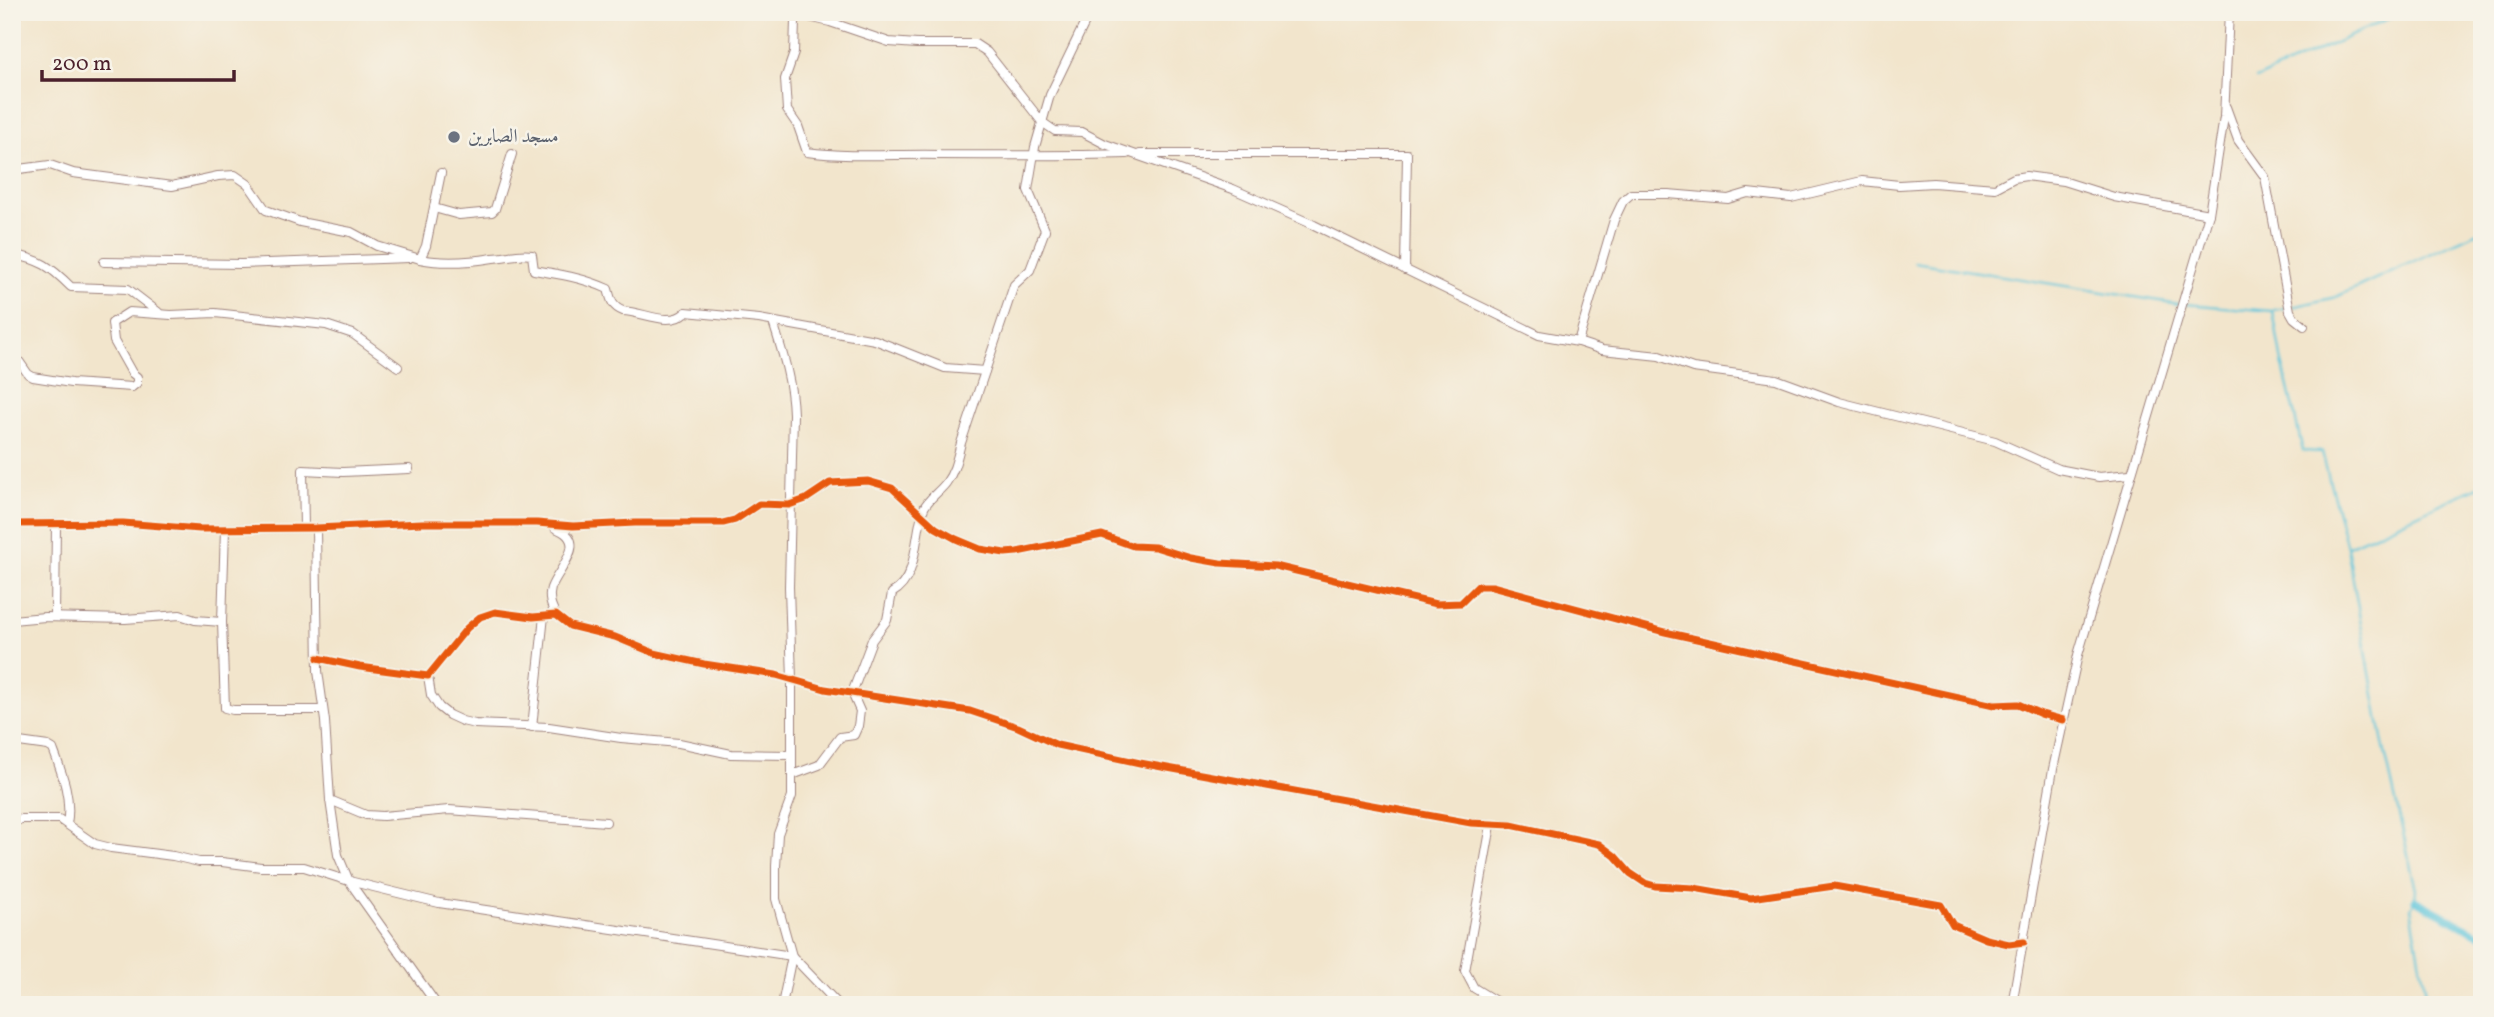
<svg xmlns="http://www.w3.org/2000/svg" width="2494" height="1017" viewBox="0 0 2494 1017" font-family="Vollkorn,Amiri,serif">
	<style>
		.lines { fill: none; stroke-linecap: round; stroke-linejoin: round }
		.stream { stroke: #5fc6dc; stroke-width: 2 }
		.canal { stroke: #5fc6dc; stroke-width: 7 }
		.minor-casing { stroke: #9e827c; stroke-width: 10 }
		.minor { stroke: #fff; stroke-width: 8 }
		.rail-casing { stroke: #4a1f2b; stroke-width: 4.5 }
		.rail { stroke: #f7f3e8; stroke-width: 2; stroke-dasharray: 5; stroke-linecap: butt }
		.cycleway-casing { stroke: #f7f3e8; stroke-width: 11 }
		.cycleway { stroke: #e8590c; stroke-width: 7 }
		.worship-dot { fill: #6b7280; stroke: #f7f3e8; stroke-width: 2.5 }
		.labels { text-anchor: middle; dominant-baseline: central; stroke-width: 5; stroke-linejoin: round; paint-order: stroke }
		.worship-label { font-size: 19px; fill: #5b616d; stroke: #f7f3e8; text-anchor: start }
	</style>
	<rect width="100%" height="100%" fill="#f7f3e8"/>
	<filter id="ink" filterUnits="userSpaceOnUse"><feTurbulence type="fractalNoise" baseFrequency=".0143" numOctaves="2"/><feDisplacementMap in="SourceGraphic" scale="14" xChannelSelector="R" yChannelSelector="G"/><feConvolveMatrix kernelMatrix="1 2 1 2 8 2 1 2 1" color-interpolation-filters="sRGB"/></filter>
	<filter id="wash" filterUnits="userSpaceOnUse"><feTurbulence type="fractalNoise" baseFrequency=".00686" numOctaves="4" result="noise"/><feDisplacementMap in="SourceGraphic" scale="28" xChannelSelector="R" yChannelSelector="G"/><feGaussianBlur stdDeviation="1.57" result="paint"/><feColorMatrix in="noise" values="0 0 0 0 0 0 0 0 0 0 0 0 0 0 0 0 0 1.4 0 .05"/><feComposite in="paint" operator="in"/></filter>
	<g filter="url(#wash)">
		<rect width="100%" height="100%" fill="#f2e5cc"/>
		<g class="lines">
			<g class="stream">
				<polyline points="2256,79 2403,12"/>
				<polyline points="1914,262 2179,304"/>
				<polyline points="2184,304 2273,311 2281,358 2303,451 2322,452 2347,547 2382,739 2416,890 2415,900 2411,908 2428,1005"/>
				<polyline points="2292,307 2336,297 2482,230"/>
				<polyline points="2274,310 2286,308"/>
				<polyline points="2348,546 2482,485"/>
			</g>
			<polyline class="canal" points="2415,900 2482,936"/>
		</g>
	</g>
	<g filter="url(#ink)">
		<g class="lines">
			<g class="minor-casing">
				<g id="minor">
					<polyline points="788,12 830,22 889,42 917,44 975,44 987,52 1042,122 1055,131 1082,132 1105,144 1233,189 1314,225 1539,335 1578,342 1602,350 1659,356 1693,368 1776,379 1839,402 1995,441 2058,469 2099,477 2130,474"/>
					<path d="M800,15L795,21L794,53L785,79L787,110L798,126L807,152C851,158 895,154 940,155C1003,155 1065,156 1127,154"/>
					<polyline points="2226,107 2238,140 2265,177 2290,311 2294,318 2304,326"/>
					<polyline points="1140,154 1407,154 1405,270"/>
					<polyline points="12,170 50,165 73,173 172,186 218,176 235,175 248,184 266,210 300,222 351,232 377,246 420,259 426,246 441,173"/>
					<polyline points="434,208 459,215 492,212 495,209 512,154"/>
					<path d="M12,254C41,260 50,266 71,287L128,289L158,312"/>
					<path d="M420,259C444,264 469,262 493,258C508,257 518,253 532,255L534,270C559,274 584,278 608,289C611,300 612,307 623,311C644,312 670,328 686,312L759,319L875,340L945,368L985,371"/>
					<polyline points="104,262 241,264 409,258"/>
					<path d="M773,322C783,354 792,381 793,414L789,587L792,680V796L778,834L776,866V899L792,956L782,1005"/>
					<polyline points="1578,342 1614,220 1623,201 1631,194 1668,194 1728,199 1748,193 1791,198 1862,181 1899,185 1933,183 1995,188 2014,178 2026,176 2063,181 2114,197 2209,214"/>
					<polyline points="12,351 28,374 33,377 71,383 132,387 137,383 137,377 132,373 114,341 112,323 129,312 171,315 215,313 326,325 353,334 398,367"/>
					<polyline points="12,524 123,523 200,529 316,528 422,523 537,523 573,526 635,523 723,523 735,520 759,504 789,505 806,499 830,483 868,481 892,488 936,528 956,539 980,549 1005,553 1017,552 1102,535 1133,546 1155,547 1191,558 1220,563 1275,566 1436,604 1461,603 1478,586 1492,586 1665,632 1994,705 2018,704 2041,714 2063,720"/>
					<polyline points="304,528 303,470 343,472 409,469"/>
					<polyline points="316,528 318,671 325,721 330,800 338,855 349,881 437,1005"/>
					<path d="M555,528C591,541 558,568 551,588C548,598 551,606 556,615"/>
					<polyline points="225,529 222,622 225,708 233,710 323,710"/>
					<polyline points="55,617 56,523"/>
					<polyline points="12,620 45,617 125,619 180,615 195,620 222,622"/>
					<polyline points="318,658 360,667 428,676 467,628 480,617 495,612 533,617 556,615 570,626 615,637 654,653 704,664 776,675 825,689 970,711 1018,727 1057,745 1140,763 1471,823 1511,825 1599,844 1615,856 1630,873 1645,883 1655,886 1694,888 1751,898 1834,886 1941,905 1953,925 1986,939 2009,944 2024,942"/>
					<polyline points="428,676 431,695 439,707 449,715 462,721 475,724 549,727 621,738 679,743 731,754 791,755"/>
					<polyline points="532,727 544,616"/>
					<path d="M12,741L48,746L53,749C62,773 72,798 67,824"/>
					<path d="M792,775L819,765L840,737L854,735L858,726L860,711L852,693L872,640L887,620L892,593C919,579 914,534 924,508C928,499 939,492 946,483C955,471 957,458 961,443L1014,285L1030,270L1045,230L1028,190L1035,147L1050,95L1090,12"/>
					<polyline points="330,800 366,815 383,816 449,810 606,822"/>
					<polyline points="12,823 21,819 59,819 95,844 111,848 173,856 199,862 222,862 261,867 304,867 349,881 439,903 792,956 839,1005"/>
					<polyline points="1491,825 1465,971 1474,988 1502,1005"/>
					<polyline points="2012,1005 2053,769 2078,655 2209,214 2224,117 2229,12"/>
				</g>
			</g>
			<use href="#minor" class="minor"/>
			<g class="rail-casing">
				<polyline id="rail" points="12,51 20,12"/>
			</g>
			<use href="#rail" class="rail"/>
			<g class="cycleway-casing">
				<g id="cycleway">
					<polyline points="12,524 123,523 200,529 316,528 422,523 537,523 573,526 635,523 723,523 735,520 759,504 789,505 806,499 830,483 868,481 892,488 936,528 956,539 980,549 1005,553 1017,552 1102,535 1133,546 1155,547 1191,558 1220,563 1275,566 1436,604 1461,603 1478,586 1492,586 1665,632 1994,705 2018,704 2041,714 2063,720"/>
					<polyline points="318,658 360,667 428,676 467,628 480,617 495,612 533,617 556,615 570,626 615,637 654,653 704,664 776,675 825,689 970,711 1018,727 1057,745 1140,763 1471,823 1511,825 1599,844 1615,856 1630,873 1645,883 1655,886 1694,888 1751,898 1834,886 1941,905 1953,925 1986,939 2009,944 2024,942"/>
				</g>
			</g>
			<use href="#cycleway" class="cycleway"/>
		</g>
	</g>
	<circle class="worship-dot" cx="454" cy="137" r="7"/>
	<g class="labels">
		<g class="worship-label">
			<text x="468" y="137">مسجد الصابرين</text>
		</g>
	</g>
	<rect width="2494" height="1017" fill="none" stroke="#f7f3e8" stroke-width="42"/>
	<path d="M42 70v10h192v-10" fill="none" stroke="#4a1f2b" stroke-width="3.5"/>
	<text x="52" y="70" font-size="21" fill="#4a1f2b" stroke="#f7f3e8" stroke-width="5" paint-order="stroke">200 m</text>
</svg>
